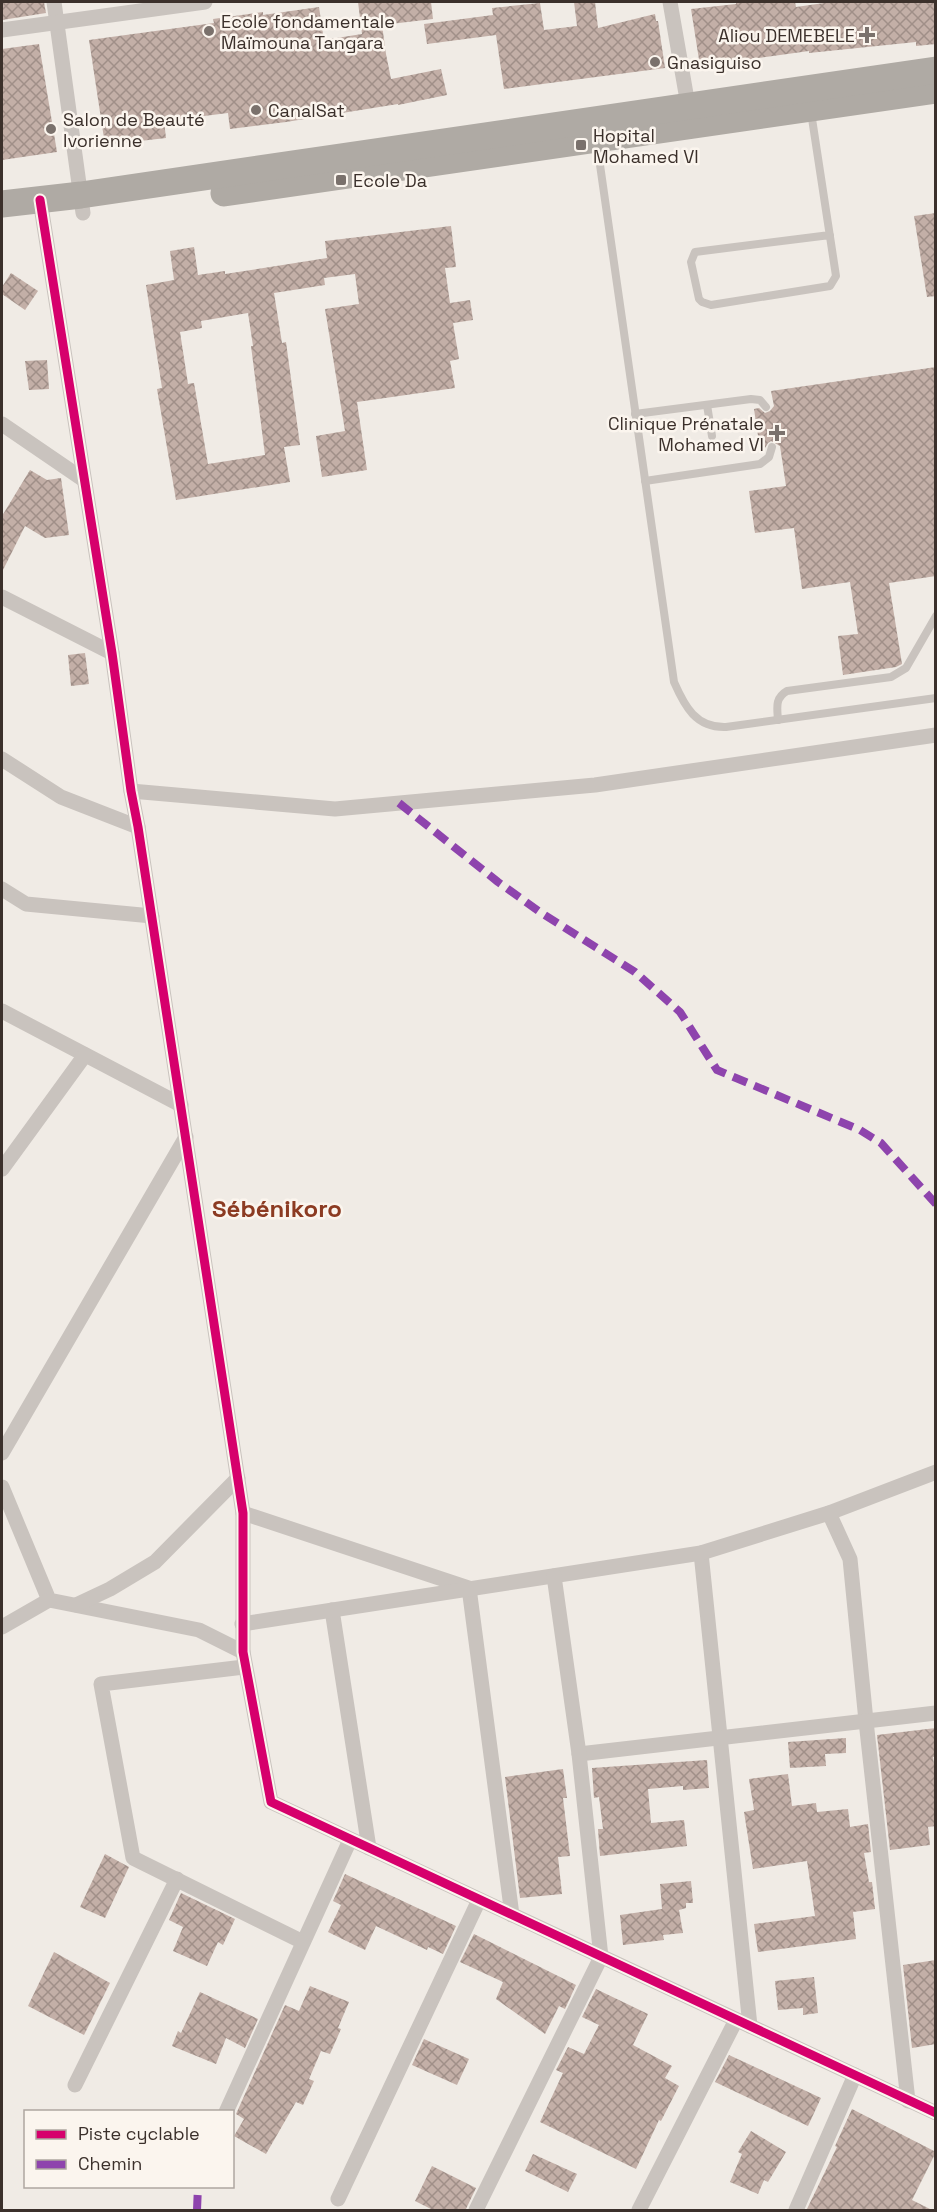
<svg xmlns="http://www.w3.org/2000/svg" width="937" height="2212" viewBox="0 0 937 2212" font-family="'Space Grotesk',sans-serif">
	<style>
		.building { fill: url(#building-cross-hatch); fill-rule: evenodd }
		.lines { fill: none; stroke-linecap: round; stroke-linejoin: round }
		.lane { stroke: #c9c3be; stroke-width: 8 }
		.street { stroke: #c9c3be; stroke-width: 15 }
		.highway { stroke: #afaaa4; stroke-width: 27 }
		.quiet { stroke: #8e44ad; stroke-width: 8; stroke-dasharray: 15 8; stroke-linecap: butt }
		.cycleway-casing { stroke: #fbf5ee; stroke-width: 13 }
		.cycleway { stroke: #d6006c; stroke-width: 9 }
		.poi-dot { fill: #7a716c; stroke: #fbf5ee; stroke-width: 2 }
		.labels { text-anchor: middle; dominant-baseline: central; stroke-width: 5; stroke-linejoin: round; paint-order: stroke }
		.poi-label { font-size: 18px; fill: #3b302b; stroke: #fbf5ee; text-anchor: start }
		.district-label { font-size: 24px; font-weight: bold; fill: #8c3b22; stroke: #fbf5ee }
	</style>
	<defs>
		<pattern id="building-cross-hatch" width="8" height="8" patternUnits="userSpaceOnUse" patternTransform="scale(1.5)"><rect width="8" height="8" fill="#c3afa7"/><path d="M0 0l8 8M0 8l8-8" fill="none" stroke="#a08f88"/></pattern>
	</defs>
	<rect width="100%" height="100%" fill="#f0ebe5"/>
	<g class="building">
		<polygon points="2,2 44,2 46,13 2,20"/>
		<polygon points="358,2 431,2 433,19 382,25 386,54 391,79 441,69 447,95 398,105 398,104 286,122 230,129 228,113 164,121 166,138 105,145 89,40 214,23 213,19 263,12 263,15 319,7 324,40 362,34"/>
		<polygon points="574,2 595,2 598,28 655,14 656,21 658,21 665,68 504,89 496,35 427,44 424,24 493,15 492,8 540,3 544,30 577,26"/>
		<polygon points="736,2 795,2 796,7 831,2 936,2 936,44 916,46 916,42 809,53 809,51 745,60 745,58 700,66 691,9 736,4"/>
		<polygon points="39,44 57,152 2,160 2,49"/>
		<polygon points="936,213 936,296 927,297 914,216"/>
		<path d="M451,226L456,267L445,268L450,303L470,300L473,320L453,323L459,359L450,361L455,388L357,402L367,470L322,477L316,436L345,431L325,309L359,304L355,274L324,278L325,285L274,293L282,343L286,342L300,445L284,447L290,482L176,500L157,389L162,388L146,285L174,280L170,251L194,247L198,275L225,271V274L327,258L325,241ZM248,313L253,346H251L265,455L208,464L194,383L188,384L180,332L202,328L201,321Z"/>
		<polygon points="11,273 38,291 25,310 2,294 2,287"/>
		<polygon points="47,360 49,389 29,390 25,361"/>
		<polygon points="936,367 936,576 889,583 902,664 896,667 843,675 838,636 858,634 850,582 802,589 794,528 755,533 749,491 786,486 780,446 771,441 768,443 765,448 760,449 754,409 759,408 765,413 770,411 774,406 771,391"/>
		<polygon points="30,470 47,480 61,478 69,535 45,538 25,526 2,572 2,516"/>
		<polygon points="85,653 89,684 71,686 68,655"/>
		<polygon points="936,1728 936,1757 933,1757 936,1778 934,1787 936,1826 928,1827 930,1845 890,1850 877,1735"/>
		<polygon points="846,1738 846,1753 825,1754 826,1766 790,1768 788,1742"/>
		<polygon points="707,1760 709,1788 683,1790 683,1786 648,1789 651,1823 684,1820 687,1846 600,1856 598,1829 603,1829 599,1797 594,1798 592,1768"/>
		<polygon points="563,1769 567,1798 563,1798 570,1856 558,1857 562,1894 520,1898 505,1777"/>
		<polygon points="788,1774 792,1806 816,1803 817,1812 848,1809 850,1827 868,1824 871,1852 864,1853 869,1882 872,1882 875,1909 853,1912 856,1939 758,1952 754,1924 815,1916 807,1861 753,1869 744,1812 754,1810 749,1779"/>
		<polygon points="105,1854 129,1867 105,1918 80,1907"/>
		<polygon points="345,1874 456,1926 443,1954 428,1947 427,1950 376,1926 365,1950 328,1932 341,1905 333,1901"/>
		<polygon points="691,1881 693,1903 686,1903 686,1908 679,1910 683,1933 663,1935 664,1940 623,1945 620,1915 662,1909 660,1884"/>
		<polygon points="181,1893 235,1919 223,1945 218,1942 207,1966 173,1951 183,1927 169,1920"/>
		<polygon points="474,1934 576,1985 565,2009 559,2006 545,2034 496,1999 503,1982 460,1962"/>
		<polygon points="54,1952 110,1983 84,2035 28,2006"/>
		<polygon points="936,1960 936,2044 912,2048 903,1965"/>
		<polygon points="814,1977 818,2013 803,2015 803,2008 778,2010 775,1981"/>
		<polygon points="310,1986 349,2002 338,2028 341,2029 330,2054 321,2051 309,2079 314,2081 303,2105 296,2102 266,2154 234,2136 244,2119 236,2114 285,2005 299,2011"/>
		<polygon points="596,1989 648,2014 633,2045 672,2066 665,2078 679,2086 661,2121 659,2120 636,2169 540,2122 563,2073 556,2070 568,2047 584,2054 599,2025 582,2017"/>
		<polygon points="200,1992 258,2019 245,2048 226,2038 216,2064 172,2046 178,2031 181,2033"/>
		<polygon points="424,2039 469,2059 457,2085 412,2065"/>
		<polygon points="729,2055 821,2098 808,2126 715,2082"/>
		<polygon points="852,2109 936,2152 912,2200 934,2211 806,2211 837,2147 835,2146"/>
		<polygon points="751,2131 786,2152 768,2182 764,2180 758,2194 730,2182 742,2154 738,2152"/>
		<polygon points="533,2154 577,2174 568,2192 525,2171"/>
		<polygon points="432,2166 476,2188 465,2211 435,2211 415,2201"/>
	</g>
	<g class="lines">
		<g class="lane">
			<polyline points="811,112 836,276 830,286 711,305 702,302 699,299 691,262 695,252 830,235"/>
			<path d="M597,144L674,682C685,707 696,728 726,727L936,698"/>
			<polyline points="707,405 712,436"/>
			<polyline points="635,414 751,399 760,400 766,407"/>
			<polyline points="645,481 760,464 769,457 772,447"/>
			<path d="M778,720C777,707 775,698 787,691L891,677L906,668L936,616"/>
		</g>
		<g class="street">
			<polyline points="54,2 83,213"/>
			<polyline points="670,2 689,111"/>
			<polyline points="2,30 205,2"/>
			<polyline points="40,200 112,653 131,791 138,827 243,1513 243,1652 271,1802 936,2113"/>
			<polyline points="2,424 84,480"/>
			<polyline points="2,597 112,653"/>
			<polyline points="2,759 61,797 138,827"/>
			<polyline points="131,791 335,809 595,785 936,735"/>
			<polyline points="2,889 26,904 152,916"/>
			<polyline points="2,1011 181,1105"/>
			<polyline points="2,1169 85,1055"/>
			<polyline points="2,1453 186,1137"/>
			<polyline points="2,1487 49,1600 199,1630 243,1652"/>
			<polyline points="243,1513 469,1588 512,1915"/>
			<polyline points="829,1513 850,1559 866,1721 908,2101"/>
			<polyline points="701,1553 750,2026"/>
			<polyline points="76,1605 110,1589 155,1562 238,1478"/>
			<polyline points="332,1610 369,1848"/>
			<polyline points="242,1624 701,1553 829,1513 936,1472"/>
			<polyline points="2,1627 49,1600"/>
			<polyline points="244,1667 101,1684 133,1858 303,1942"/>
			<polyline points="579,1754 936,1713"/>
			<polyline points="75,2085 177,1879"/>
			<polyline points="226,2112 350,1840"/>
			<polyline points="338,2199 479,1900"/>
			<polyline points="476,2210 601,1957 579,1754 554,1576"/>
			<polyline points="639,2210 736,2020"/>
			<polyline points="796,2210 855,2075"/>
		</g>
		<g class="highway">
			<polyline points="224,193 936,90"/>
			<polyline points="2,204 81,195 936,70"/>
		</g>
		<g class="quiet">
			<polyline points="399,803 498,882 540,912 635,972 680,1012 717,1070 860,1130 881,1143 936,1204"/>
			<polyline points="197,2210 198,2186"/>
		</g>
		<g class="cycleway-casing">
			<polyline id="cycleway" points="40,200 112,653 131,791 138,827 243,1513 243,1652 271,1802 936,2113"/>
		</g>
		<use href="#cycleway" class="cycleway"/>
	</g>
	<g class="poi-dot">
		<circle cx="209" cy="31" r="6"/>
		<path d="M864 26h6v6h6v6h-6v6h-6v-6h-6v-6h6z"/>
		<circle cx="655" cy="62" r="6"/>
		<circle cx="256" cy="110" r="6"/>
		<circle cx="51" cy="129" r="6"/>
		<rect x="575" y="139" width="12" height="12" rx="3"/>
		<rect x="335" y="174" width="12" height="12" rx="3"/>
		<path d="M774 424h6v6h6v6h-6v6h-6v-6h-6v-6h6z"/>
	</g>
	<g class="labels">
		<g class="poi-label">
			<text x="221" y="21">Ecole fondamentale<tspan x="221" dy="21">Maïmouna Tangara</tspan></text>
			<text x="855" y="35" text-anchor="end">Aliou DEMEBELE</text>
			<text x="667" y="62">Gnasiguiso</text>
			<text x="268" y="110">CanalSat</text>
			<text x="63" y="119">Salon de Beauté<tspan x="63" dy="21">Ivorienne</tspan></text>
			<text x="593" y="135">Hopital<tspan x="593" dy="21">Mohamed VI</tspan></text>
			<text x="353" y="180">Ecole Da</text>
			<text x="764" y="423" text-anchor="end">Clinique Prénatale<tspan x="764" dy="21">Mohamed VI</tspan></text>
		</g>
		<g class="district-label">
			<text x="277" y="1208">Sébénikoro</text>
		</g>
	</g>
	<rect width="937" height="2212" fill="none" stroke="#3b302b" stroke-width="6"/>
	<rect x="24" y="2110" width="210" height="78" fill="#fbf5ee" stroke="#aea6a0" stroke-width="1.5"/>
	<rect x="36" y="2130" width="30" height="9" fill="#d6006c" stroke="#aea6a0" stroke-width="1.5"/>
	<text x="78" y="2140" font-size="18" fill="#3b302b">Piste cyclable</text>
	<rect x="36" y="2160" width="30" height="9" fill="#8e44ad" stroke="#aea6a0" stroke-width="1.5"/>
	<text x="78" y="2170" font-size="18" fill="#3b302b">Chemin</text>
</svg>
